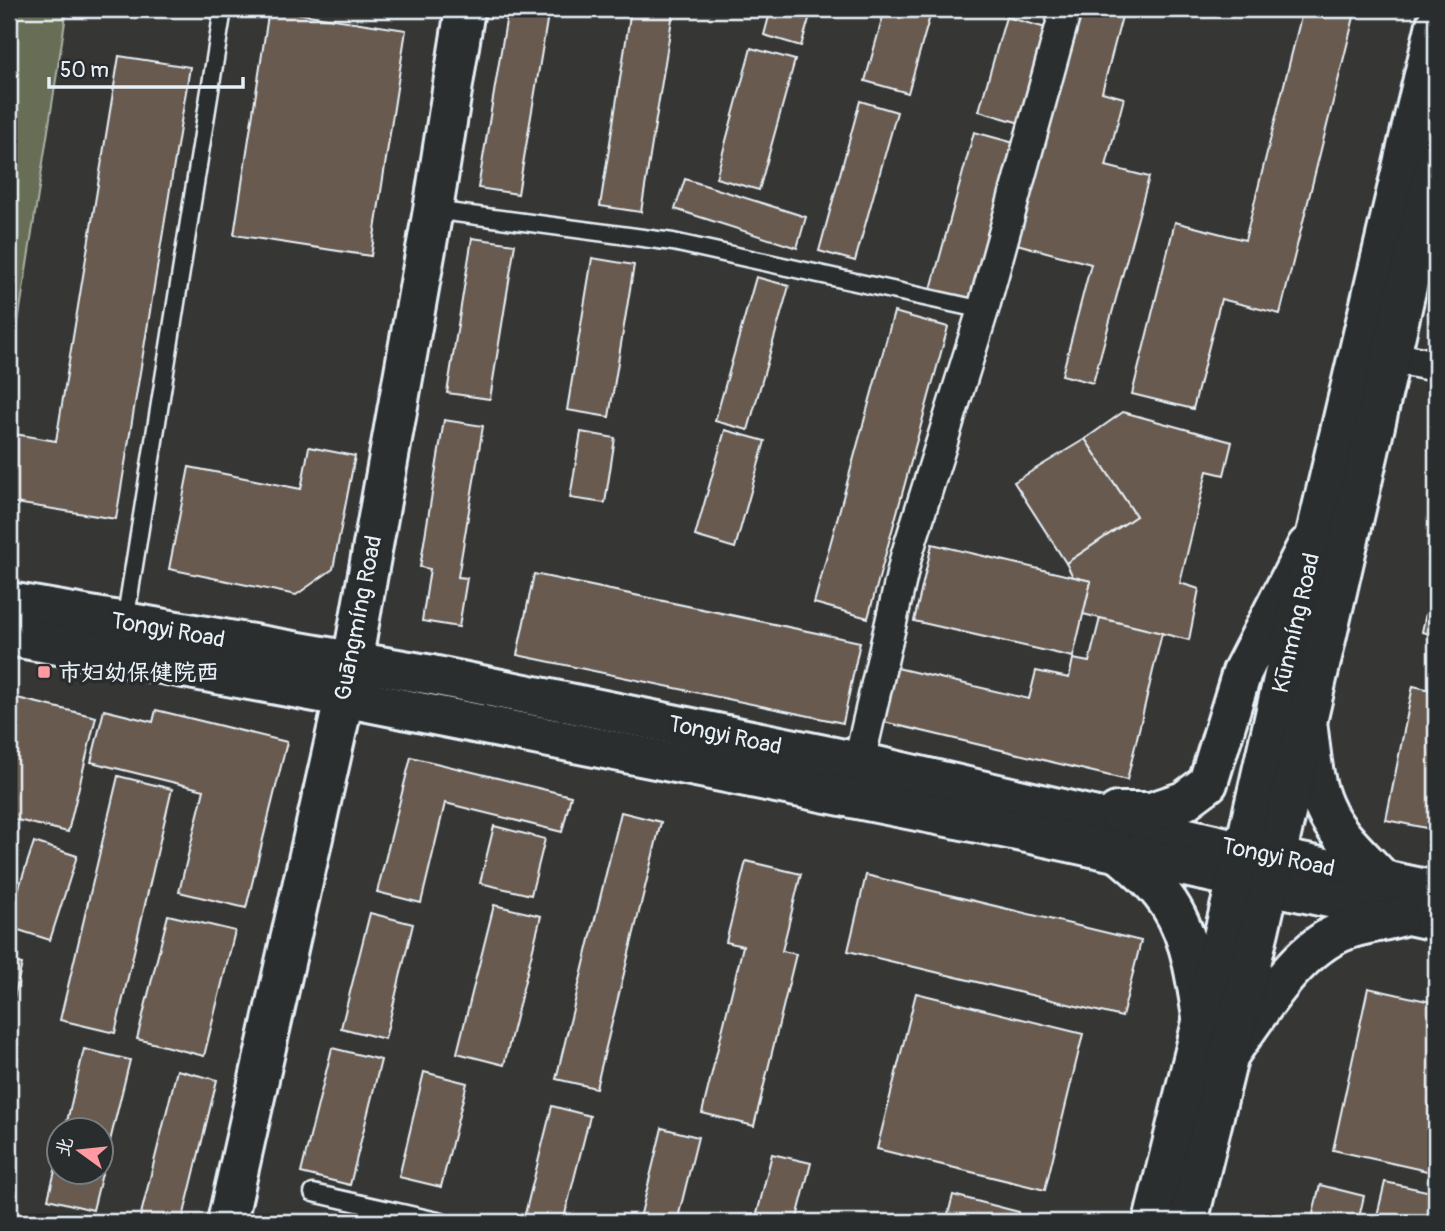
<svg xmlns="http://www.w3.org/2000/svg" width="1445" height="1231" viewBox="0 0 1445 1231" font-family="Pangolin,'LXGW WenKai TC',sans-serif">
	<style>
		.green { fill: #676e54; stroke: #a8b0a6; stroke-width: 2 }
		.building { fill: #685a4f; stroke: #e8f1f8; stroke-width: 2 }
		.lines { fill: none; stroke-linecap: round; stroke-linejoin: round }
		.service-casing { stroke: #e8f1f8; stroke-width: 21 }
		.minor-casing { stroke: #e8f1f8; stroke-width: 35 }
		.tertiary-casing { stroke: #e8f1f8; stroke-width: 44 }
		.secondary-casing { stroke: #e8f1f8; stroke-width: 44 }
		.primary-casing { stroke: #e8f1f8; stroke-width: 44 }
		.service { stroke: #2a2d2e; stroke-width: 16 }
		.minor { stroke: #2a2d2e; stroke-width: 30 }
		.tertiary { stroke: #2a2d2e; stroke-width: 38 }
		.secondary { stroke: #2a2d2e; stroke-width: 38 }
		.primary { stroke: #2a2d2e; stroke-width: 38 }
		.poi-dot { fill: #ff9aa2; stroke: #2a2d2e; stroke-width: 2.5 }
		.labels { text-anchor: middle; dominant-baseline: central; stroke-width: 7; stroke-linejoin: round; paint-order: stroke }
		.street-label { font-size: 23px; fill: #e8f1f8; stroke: #2a2d2e }
		.poi-label { font-size: 23px; font-weight: bold; fill: #e8f1f8; stroke: #2a2d2e; text-anchor: start }
	</style>
	<rect width="100%" height="100%" fill="#363635"/>
	<filter id="ink" filterUnits="userSpaceOnUse"><feTurbulence type="fractalNoise" baseFrequency=".0143" numOctaves="2"/><feDisplacementMap in="SourceGraphic" scale="14" xChannelSelector="R" yChannelSelector="G"/><feConvolveMatrix kernelMatrix="1 2 1 2 8 2 1 2 1" color-interpolation-filters="sRGB"/></filter>
	<g filter="url(#ink)">
		<polygon class="green" points="9,9 67,9 17,329 9,327"/>
		<g class="building">
			<polygon points="269,9 406,30 371,256 234,235"/>
			<polygon points="508,9 549,9 518,194 478,188"/>
			<polygon points="631,9 673,13 641,212 600,206"/>
			<polygon points="771,9 812,9 801,46 764,35"/>
			<polygon points="885,9 932,9 908,93 865,81"/>
			<polygon points="1077,9 1124,9 1102,92 1124,98 1106,166 1149,177 1093,383 1062,375 1091,264 1013,243"/>
			<polygon points="1303,9 1356,9 1280,314 1221,299 1193,409 1132,394 1175,222 1245,240"/>
			<polygon points="1006,17 1046,28 1020,123 979,111"/>
			<polygon points="751,48 795,60 759,190 716,178"/>
			<polygon points="119,56 190,67 116,519 9,502 9,433 56,441"/>
			<polygon points="860,101 897,112 855,261 819,251"/>
			<polygon points="974,132 1018,144 975,301 931,289"/>
			<polygon points="685,179 806,217 797,248 675,209"/>
			<polygon points="472,238 515,244 490,399 447,393"/>
			<polygon points="592,258 634,265 609,417 567,410"/>
			<polygon points="756,277 789,286 748,430 715,421"/>
			<polygon points="894,312 948,327 868,618 814,603"/>
			<polygon points="1123,412 1232,442 1224,475 1207,471 1180,583 1199,589 1189,640 1083,614 1091,581 1073,577 1066,563 1136,516 1085,439"/>
			<polygon points="444,420 483,426 458,577 467,578 459,627 422,621 430,569 420,567"/>
			<polygon points="725,430 765,441 735,548 695,536"/>
			<polygon points="581,432 615,438 605,503 570,498"/>
			<polygon points="1085,439 1136,516 1066,563 1014,482"/>
			<polygon points="309,447 355,456 333,569 296,595 169,569 189,467 301,489"/>
			<polygon points="932,544 1091,581 1073,657 914,621"/>
			<polygon points="1436,566 1436,635 1422,632"/>
			<polygon points="534,574 860,642 843,723 517,655"/>
			<polygon points="1100,618 1162,633 1127,780 884,722 897,668 1029,699 1036,671 1069,678 1073,659 1089,662"/>
			<polygon points="1413,686 1436,691 1436,830 1386,820"/>
			<polygon points="9,696 96,717 68,832 9,818"/>
			<polygon points="104,710 153,722 156,710 287,742 246,908 179,892 204,790 91,762"/>
			<polygon points="411,757 571,796 562,832 445,803 421,903 377,892"/>
			<polygon points="118,776 172,789 115,1033 60,1020"/>
			<polygon points="621,812 661,822 596,1088 556,1079"/>
			<polygon points="494,826 545,839 531,895 480,883"/>
			<polygon points="34,842 77,856 50,940 9,927 9,918"/>
			<polygon points="746,861 801,874 782,951 796,954 754,1126 702,1113 743,946 726,942"/>
			<polygon points="866,875 1141,941 1122,1017 848,951"/>
			<polygon points="494,905 541,916 504,1065 457,1053"/>
			<polygon points="370,913 413,924 385,1039 341,1028"/>
			<polygon points="168,915 235,931 204,1056 137,1039"/>
			<polygon points="9,961 22,964 9,1019"/>
			<polygon points="1368,988 1436,1003 1436,1173 1333,1150"/>
			<polygon points="916,993 1083,1034 1045,1190 877,1149"/>
			<polygon points="332,1048 381,1060 350,1185 301,1173"/>
			<polygon points="84,1049 130,1060 93,1210 48,1199 60,1151 60,1172 102,1172 102,1130 65,1130"/>
			<polygon points="177,1070 217,1080 182,1222 139,1222"/>
			<polygon points="424,1072 467,1083 441,1187 399,1177"/>
			<polygon points="552,1106 590,1116 563,1222 523,1222"/>
			<polygon points="662,1128 698,1137 677,1222 639,1222"/>
			<polygon points="772,1154 811,1163 796,1222 755,1222"/>
			<polygon points="1385,1182 1436,1193 1436,1222 1376,1220"/>
			<polygon points="1320,1185 1364,1196 1358,1222 1311,1222"/>
			<polygon points="953,1195 1019,1212 1017,1222 946,1222"/>
		</g>
		<g class="lines">
			<g class="service-casing">
				<g id="service">
					<polyline points="433,210 673,242 983,310"/>
					<polyline points="125,622 223,9"/>
					<polyline points="313,1193 442,1222"/>
				</g>
			</g>
			<g class="minor-casing">
				<g id="minor">
					<polyline points="1391,357 1436,366"/>
					<polyline points="859,762 906,557 983,310 1066,9"/>
				</g>
			</g>
			<g class="tertiary-casing">
				<polyline id="tertiary" points="227,1222 352,663 433,210 465,9"/>
			</g>
			<g class="secondary-casing">
				<g id="secondary">
					<polyline points="9,602 432,675 859,762 1244,851 1436,891"/>
					<polyline points="9,636 343,697 1013,830 1436,921"/>
					<path d="M1307,722C1311,750 1312,781 1324,807C1336,835 1362,857 1382,879"/>
					<polyline points="1117,812 1151,812 1184,801 1208,783 1242,672 1307,546"/>
					<path d="M1117,851C1132,864 1149,877 1161,893C1190,928 1195,973 1202,1017"/>
					<path d="M1228,1056C1258,1015 1296,948 1346,930C1362,924 1381,922 1399,917"/>
				</g>
			</g>
			<g class="primary-casing">
				<g id="primary">
					<polyline points="1153,1222 1244,851 1318,525 1436,24"/>
					<polyline points="1188,1222 1259,931 1436,160"/>
				</g>
			</g>
			<use href="#service" class="service"/>
			<use href="#minor" class="minor"/>
			<use href="#tertiary" class="tertiary"/>
			<use href="#secondary" class="secondary"/>
			<use href="#primary" class="primary"/>
		</g>
	</g>
	<rect class="poi-dot" x="37" y="665" width="14" height="14" rx="3.5"/>
	<g class="labels">
		<g class="street-label">
			<text transform="translate(358 618) rotate(-79)">Guāngmíng Road</text>
			<text transform="translate(1296 623) rotate(-77)">Kūnmíng Road</text>
			<text transform="translate(168 630) rotate(10)">Tongyi Road</text>
			<text transform="translate(725 735) rotate(12)">Tongyi Road</text>
			<text transform="translate(1278 857) rotate(12)">Tongyi Road</text>
		</g>
		<g class="poi-label">
			<text x="58" y="672">市妇幼保健院西</text>
		</g>
	</g>
	<rect width="1445" height="1231" fill="none" stroke="#2a2d2e" stroke-width="35"/>
	<rect x="18" y="18" width="1410" height="1196" fill="none" stroke="#e8f1f8" stroke-width="2.5" filter="url(#ink)"/>
	<g transform="translate(80 1151) rotate(285)"><circle r="33" fill="#2a2d2e" stroke="#767b7f" stroke-width="2"/>
	<path d="M0-5L12 26L0 18L-12 26Z" fill="#ff9aa2"/>
	<text y="-10" font-size="19" font-weight="bold" text-anchor="middle" fill="#e8f1f8">北</text>
	</g>
	<path d="M49 77v10h194v-10" fill="none" stroke="#e8f1f8" stroke-width="3.5"/>
	<text x="60" y="77" font-size="21" fill="#e8f1f8" stroke="#2a2d2e" stroke-width="5" paint-order="stroke">50 m</text>
</svg>
